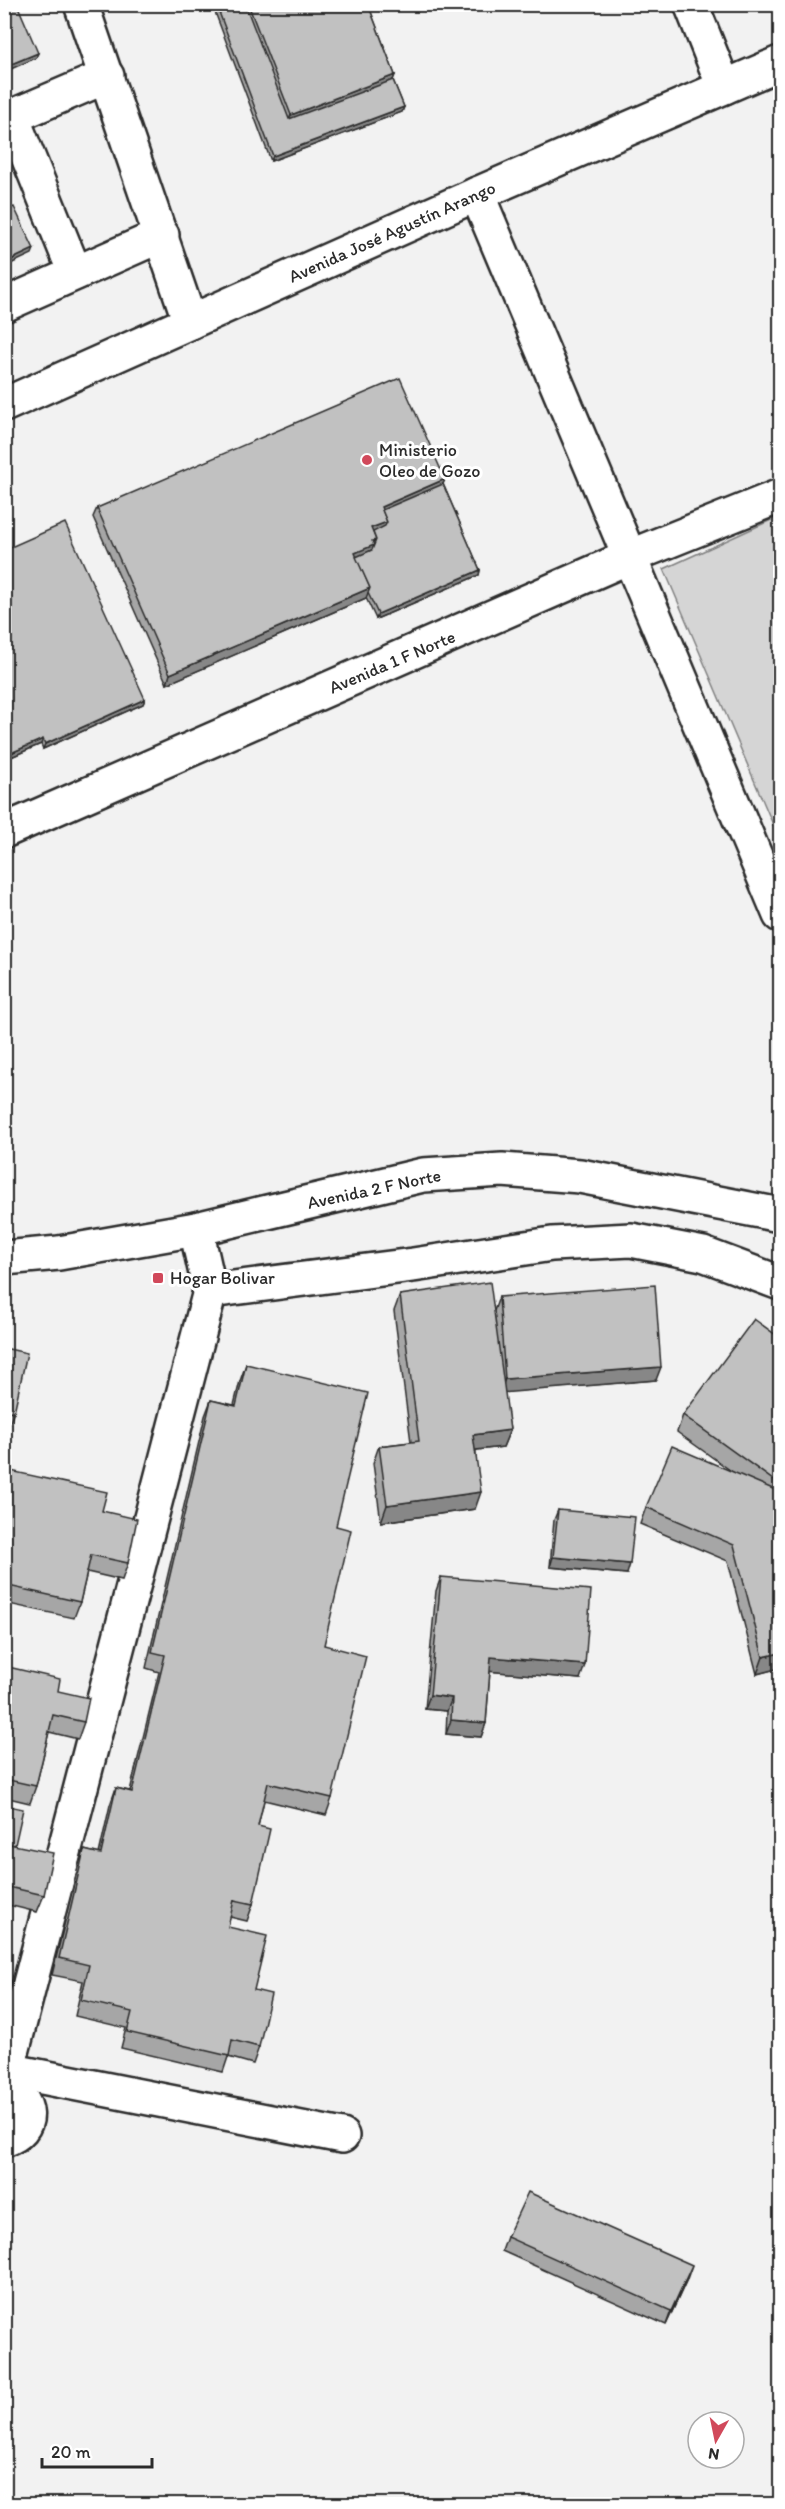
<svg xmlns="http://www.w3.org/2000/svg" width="785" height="2509" viewBox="0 0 785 2509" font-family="Itim,sans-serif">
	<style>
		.green { fill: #d5d5d5; stroke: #808080; stroke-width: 1.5 }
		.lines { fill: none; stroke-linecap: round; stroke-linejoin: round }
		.minor-casing { stroke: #2b2b2b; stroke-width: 38 }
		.major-casing { stroke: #2b2b2b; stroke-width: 38 }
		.minor { stroke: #fff; stroke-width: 33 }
		.major { stroke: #fff; stroke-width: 33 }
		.wall { fill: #a6a6a6; stroke: #2b2b2b; stroke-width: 1.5 }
		.shaded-wall { fill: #878787; stroke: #2b2b2b; stroke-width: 1.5 }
		.building { fill: #c1c1c1; stroke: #2b2b2b; stroke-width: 1.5 }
		.poi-dot { fill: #d1495b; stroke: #fff; stroke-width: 2 }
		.labels { text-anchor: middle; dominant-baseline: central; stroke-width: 6; stroke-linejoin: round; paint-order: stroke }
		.street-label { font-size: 18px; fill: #2b2b2b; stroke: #fff }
		.poi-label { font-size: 18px; fill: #2b2b2b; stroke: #fff; text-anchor: start }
	</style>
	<rect width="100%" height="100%" fill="#f2f2f2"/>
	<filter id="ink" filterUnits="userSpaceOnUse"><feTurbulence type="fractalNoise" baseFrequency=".0167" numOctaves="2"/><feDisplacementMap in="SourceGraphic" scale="12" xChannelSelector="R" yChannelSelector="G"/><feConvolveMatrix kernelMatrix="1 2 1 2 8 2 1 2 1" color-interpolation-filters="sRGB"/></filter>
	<g filter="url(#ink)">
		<polygon class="green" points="780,516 780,841 664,569"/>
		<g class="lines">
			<g class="minor-casing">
				<g id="minor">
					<polyline points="81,4 190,322"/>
					<polyline points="691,4 724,87"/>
					<polyline points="12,117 75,273"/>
					<polyline points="4,120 107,76"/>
					<polyline points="477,194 780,915"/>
					<polyline points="4,305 162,235"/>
					<polyline points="4,831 631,556 780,496"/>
					<polyline points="4,1258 59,1253 196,1229 423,1175 502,1170 580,1176 780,1215"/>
					<polyline points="210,1291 413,1265 552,1244 631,1240 703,1254 780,1283"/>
					<polyline points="7,2070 342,2136"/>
					<polyline points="4,2083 210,1291 196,1229"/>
					<path d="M4,2086C32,2099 36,2130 4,2140"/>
				</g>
			</g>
			<g class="major-casing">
				<polyline id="major" points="4,405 477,194 780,63"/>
			</g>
			<use href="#minor" class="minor"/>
			<use href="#major" class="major"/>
		</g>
		<g class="wall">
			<polygon points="212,4 368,4 395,75 393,80 404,107 402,112 271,161"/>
			<polygon points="445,479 443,484 480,570 479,575 376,619 366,598 167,684 93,517 97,508"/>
			<polygon points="4,550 145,699 143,704 43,749 41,744 4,760"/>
			<polygon points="400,1295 495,1320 494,1311 499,1297 656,1380 504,1392 510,1430 503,1447 476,1450 475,1509 381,1522 373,1463 379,1446 411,1442 394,1311"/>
			<polygon points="780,1338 780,1521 775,1535 780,1668 757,1674 728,1561 640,1524 646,1507 734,1473 677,1432 683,1415"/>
			<polygon points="4,1348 14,1412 10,1422 4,1421"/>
			<polygon points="246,1364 336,1526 324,1645 332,1798 326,1815 264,1800 258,1826 253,1904 247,1921 230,1917 228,1927 254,1990 259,2047 253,2064 228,2057 223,2072 121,2048 126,2028 75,2016 83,1981 52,1975 78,1867 84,1850 99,1854 110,1805 116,1788 130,1791 159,1672 146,1668 205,1416 211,1400 234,1405 240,1381"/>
			<polygon points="4,1446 6,1470 102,1511 128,1563 122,1580 87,1572 80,1602 74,1618 4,1603"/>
			<polygon points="558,1510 627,1574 550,1567 554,1520"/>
			<polygon points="441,1577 580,1679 490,1671 486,1723 481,1737 446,1734 447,1711 425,1709 436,1591"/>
			<polygon points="4,1666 84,1722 78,1739 49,1732 36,1786 30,1803 4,1797"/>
			<polygon points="4,1805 15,1845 44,1895 37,1912 4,1904"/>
			<polygon points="507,2237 687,2279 666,2325 502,2251"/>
		</g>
		<g class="shaded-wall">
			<polygon points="38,53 36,58 4,72 4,67"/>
			<polygon points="395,75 391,85 287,125 291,115"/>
			<polygon points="404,107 402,112 271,161 273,156"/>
			<polygon points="34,249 32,254 4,267 4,263"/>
			<polygon points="445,479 441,489 381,515 381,507"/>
			<polygon points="387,522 384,531 371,537 371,528"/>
			<polygon points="376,540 373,549 351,563 355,553"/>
			<polygon points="480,570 479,575 376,619 378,614"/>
			<polygon points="370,588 366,598 167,684 170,674"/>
			<polygon points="145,699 143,704 43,749 45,744"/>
			<polygon points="43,739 41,744 4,760 4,756"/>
			<polygon points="661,1367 656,1380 500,1393 505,1379"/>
			<polygon points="510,1430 503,1447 467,1451 473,1435"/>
			<polygon points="481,1492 475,1509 381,1522 387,1505"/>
			<polygon points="553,1557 630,1564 627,1574 550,1567"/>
			<polygon points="780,1653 780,1668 757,1674 763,1657"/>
			<polygon points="491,1657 585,1665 580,1679 486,1671"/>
			<polygon points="430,1695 452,1698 447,1711 425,1709"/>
			<polygon points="451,1720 486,1723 481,1737 446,1734"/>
			<polygon points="692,2265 687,2279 666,2325 671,2311"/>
		</g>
		<g class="building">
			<polygon points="4,4 17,4 38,53 4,67"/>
			<polygon points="216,4 245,4 289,119 393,80 404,107 273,156"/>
			<polygon points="248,4 368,4 395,75 291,115"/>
			<polygon points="14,207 34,249 4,263 4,211"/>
			<polygon points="400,378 445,479 381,507 387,522 371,528 376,540 372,541 374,545 355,553 370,588 170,674 97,508"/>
			<polygon points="443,484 480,570 378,614 368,593 370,588 356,557 372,550 376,540 373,532 385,526 387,522 382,510"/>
			<polygon points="65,523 145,699 45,744 43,739 4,756 4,550"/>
			<polygon points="490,1282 510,1430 473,1435 481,1492 387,1505 379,1446 419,1441 400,1295"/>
			<polygon points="655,1285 661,1367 505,1379 499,1297"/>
			<polygon points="754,1319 780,1338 780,1485 683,1415"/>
			<polygon points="4,1348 27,1353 14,1412 4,1410"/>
			<polygon points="246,1364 368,1393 336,1526 351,1530 324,1645 366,1656 332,1798 268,1783 258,1826 270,1829 253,1904 234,1900 228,1927 267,1936 254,1990 271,1994 259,2047 232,2040 229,2056 127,2032 132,2012 81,2000 89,1965 59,1958 84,1850 101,1854 116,1788 132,1792 165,1655 152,1652 211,1400 236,1406"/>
			<polygon points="4,1446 11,1448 6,1470 107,1492 102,1511 137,1519 128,1563 91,1555 80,1602 4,1585"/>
			<polygon points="672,1446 780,1492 780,1519 774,1535 780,1533 780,1653 763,1657 734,1545 646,1507"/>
			<polygon points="558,1510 635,1517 630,1564 553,1557"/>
			<polygon points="441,1577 591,1590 585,1665 491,1657 486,1723 451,1720 452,1698 430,1695"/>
			<polygon points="4,1666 60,1679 58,1691 89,1698 84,1722 53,1715 36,1786 4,1779"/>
			<polygon points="4,1805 23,1809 15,1845 4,1843"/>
			<polygon points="4,1843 53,1853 44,1895 4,1886"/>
			<polygon points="528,2192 692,2265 671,2311 507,2237"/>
		</g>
	</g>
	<g class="poi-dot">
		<circle cx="367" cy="460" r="6"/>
		<rect x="152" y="1272" width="12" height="12" rx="3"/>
	</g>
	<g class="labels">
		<g class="street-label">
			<text transform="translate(392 232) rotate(-24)">Avenida José Agustín Arango</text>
			<text transform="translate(392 662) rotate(-23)">Avenida 1 F Norte</text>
			<text transform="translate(374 1189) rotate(-12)">Avenida 2 F Norte</text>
		</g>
		<g class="poi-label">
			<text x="379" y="450">Ministerio<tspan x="379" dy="21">Oleo de Gozo</tspan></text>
			<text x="170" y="1278">Hogar Bolivar</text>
		</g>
	</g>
	<rect width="785" height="2509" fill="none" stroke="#fff" stroke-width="24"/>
	<rect x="12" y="12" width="761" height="2485" fill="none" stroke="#2b2b2b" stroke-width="2" filter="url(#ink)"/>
	<g transform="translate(716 2440) rotate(189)"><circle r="28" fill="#ffffff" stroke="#aaaaaa" stroke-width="1.5"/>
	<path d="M0-4.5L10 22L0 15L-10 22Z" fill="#d1495b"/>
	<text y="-9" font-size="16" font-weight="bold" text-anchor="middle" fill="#2b2b2b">N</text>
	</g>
	<path d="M42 2458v9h110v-9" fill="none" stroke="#2b2b2b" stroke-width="3"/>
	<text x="51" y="2458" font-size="18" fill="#2b2b2b" stroke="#ffffff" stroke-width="4.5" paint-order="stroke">20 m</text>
</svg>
